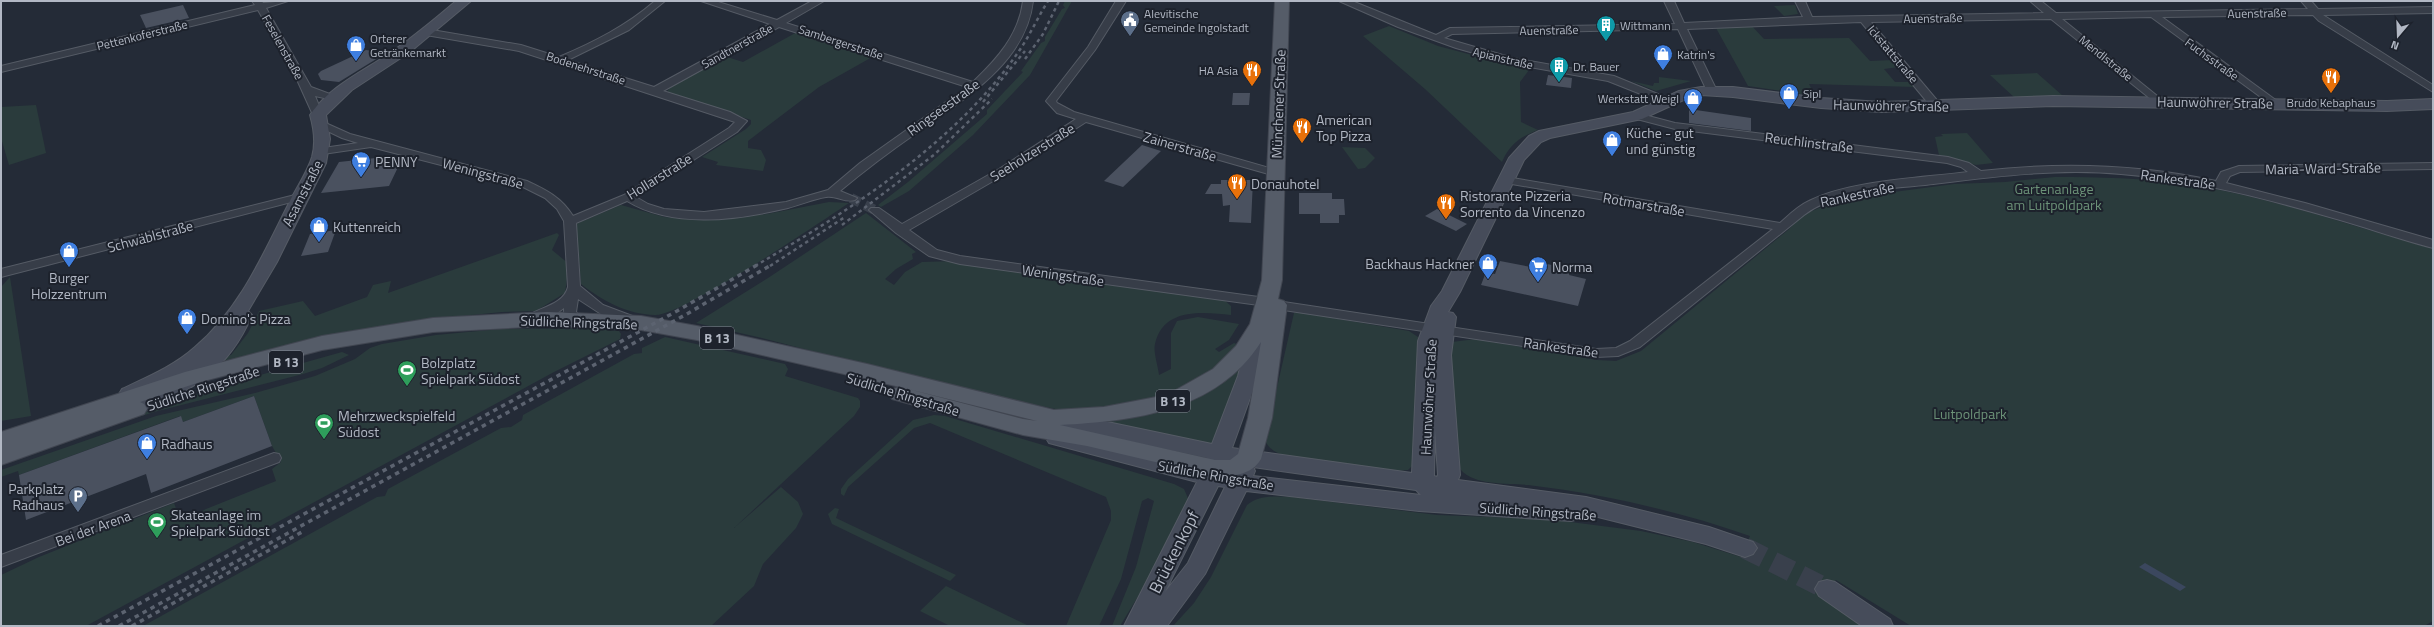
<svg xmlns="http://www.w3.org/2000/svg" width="2434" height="627" viewBox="0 0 2434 627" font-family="'Titillium Web',sans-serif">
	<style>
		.green { fill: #2a3b3c }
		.water { fill: #3b475e }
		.building { fill: #4a515f }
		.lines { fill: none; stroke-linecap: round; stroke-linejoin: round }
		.street-tunnel { stroke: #39404c; stroke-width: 10; stroke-dasharray: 10 5.5; stroke-linecap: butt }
		.secondary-tunnel { stroke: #39404c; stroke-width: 21; stroke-dasharray: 21 10; stroke-linecap: butt }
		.street-casing { stroke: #555b65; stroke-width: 2 }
		.secondary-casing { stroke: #555b65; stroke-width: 2 }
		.primary-casing { stroke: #414651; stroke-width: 2 }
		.street { fill: #373d48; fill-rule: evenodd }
		.secondary { fill: #464c5a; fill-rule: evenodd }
		.primary { fill: #555c68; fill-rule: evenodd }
		.rail-far1 { stroke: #5c6370; stroke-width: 2.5; stroke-dasharray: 3.5 3.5; stroke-linecap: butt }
		.rail { stroke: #5c6370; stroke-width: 3.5; stroke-dasharray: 4.5 4.5; stroke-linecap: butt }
		.labels { text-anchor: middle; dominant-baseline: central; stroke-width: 4; stroke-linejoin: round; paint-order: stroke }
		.far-poi-label { font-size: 12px; fill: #b2b8c4; stroke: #1d222c; text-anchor: start }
		.far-street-label { font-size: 12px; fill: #b2b8c4; stroke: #1d222c }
		.shield { fill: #1d222c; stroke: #858b96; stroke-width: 1 }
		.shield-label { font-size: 13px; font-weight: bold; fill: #b2b8c4 }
		.street-label { font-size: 14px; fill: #b2b8c4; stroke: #1d222c }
		.poi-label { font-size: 14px; fill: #b2b8c4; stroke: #1d222c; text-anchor: start }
		.park-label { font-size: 14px; fill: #6c9278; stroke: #1d222c }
		.near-street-label { font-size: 17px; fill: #b2b8c4; stroke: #1d222c }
	</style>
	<rect width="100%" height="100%" fill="#242b37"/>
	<g class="green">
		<polygon points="1065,1 1072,1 1030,75 973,135 909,191 881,207 878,205 908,182 987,114 987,110 1023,72 1021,71 1041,43 1045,41 1045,37 1062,9 1065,8 1063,5"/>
		<polygon points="1795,5 1798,14 1784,16 1774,6"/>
		<polygon points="1751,25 1764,39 1849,38 1870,61 1893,60 1899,67 1884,69 1895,82 1911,82 1915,87 1809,84 1815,96 1748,86 1716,28"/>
		<path d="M1389,26L1438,46L1529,70L1520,82L1521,122L1538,130C1520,137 1510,144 1502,162L1425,89L1363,36Z"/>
		<polygon points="797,32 874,56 819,87 748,141 748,148 761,150 766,160 763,171 716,165 718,162 702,157 746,129 751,124 751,120 667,92 671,86 724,56 743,62"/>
		<polygon points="2037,73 2063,96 2015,98 1990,75"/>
		<polygon points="1659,77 1691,81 1656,91 1631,81 1653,86 1654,83 1659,83"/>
		<polygon points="36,105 46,153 9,165 1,138 1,107"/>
		<polygon points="1967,133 1993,163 1976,165 1939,155 1935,137 1943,136 1941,134"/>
		<polygon points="1342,147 1365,148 1375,158 1365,168 1358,169"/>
		<path d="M2055,177C2099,177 2143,178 2187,184C2271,197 2352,226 2433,249V621L2424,626H1911L1836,580L1820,596L1862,626H1173L1194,603L1211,577L1247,505C1259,495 1276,496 1292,497L1437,515L1547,519L1641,531L1693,542L1741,557L1750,536C1679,511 1603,494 1528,485C1509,483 1475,486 1461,470C1455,462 1445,396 1446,384C1447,370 1450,356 1452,342L1475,339L1597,360L1616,361L1641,351L1788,230L1803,215L1826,205L1856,197L1954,184L2005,182Z"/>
		<path d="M829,202L849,203C819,223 682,316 655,315C626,314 603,301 581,284L576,224L621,205L664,217L699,220L767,214Z"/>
		<path d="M866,213L916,252L912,254L913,259L896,269L885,279L894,285L905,272L922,262L957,261L1107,285L1223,299L1231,306V315C1204,312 1163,307 1155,344C1153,352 1158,366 1159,375L1171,369V333L1177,321L1198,317L1239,324L1229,340L1215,349L1219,352L1234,343L1239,345C1229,355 1220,367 1210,376C1182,398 1101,416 1067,411C1024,404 982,390 939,384L762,338L696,323L768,278Z"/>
		<polygon points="557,233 559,235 552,250 569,264 565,293 536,311 502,312 412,321 371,328 217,366 225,356 231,355 248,333 259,311 303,301 315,316 367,297 373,285 391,281 388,293"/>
		<polygon points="10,277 31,416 1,421 1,287"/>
		<path d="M1298,312L1409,331L1418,337L1421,343L1413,465L1408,470L1398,471L1286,456C1277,453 1269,450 1265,440L1294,313Z"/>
		<polygon points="585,328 619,331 621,334 620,339 554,372 86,626 1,626 1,575 39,557 174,503 181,522 206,509 276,481 272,469 281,462 272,446 254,396 183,422 180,416 19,475 18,471 1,477 1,470 156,416 255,393 315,376 355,359 370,348 382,344 436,335 500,329"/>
		<polygon points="665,337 785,364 788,369 785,376 858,398 860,401 860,407 854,416 734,528 781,487 798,502 803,514 796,528 763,564 754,586 711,626 143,626 377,497 385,496 388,489 501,428 511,427 522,420 523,415 634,354 642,353 642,348"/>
		<polygon points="342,352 349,355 322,368 303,374 158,411 85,433 221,386"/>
		<polygon points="1242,366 1214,447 1100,421"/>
		<polygon points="934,415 945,416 1174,484 1184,489 1190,503 1170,544 1120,626 1112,626 1136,567 1154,501 1148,498 1142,501 1121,579 1099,626 1066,626 1111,520 1111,511 1106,497 930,423 914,428 848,487 844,496 841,494 841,489 848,479 913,420"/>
		<polygon points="835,508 839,509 836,518 956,575 950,581 832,524 828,514"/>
		<polygon points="946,586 1029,626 950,626 920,611"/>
	</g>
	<polygon class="water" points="2145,563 2186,587 2180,591 2139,567"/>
	<g class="building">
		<polygon points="183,5 189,18 146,28 140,15"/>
		<polygon points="366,50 386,53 339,82 321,80 318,74 321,71"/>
		<polygon points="1548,75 1572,78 1571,88 1546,85"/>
		<polygon points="1233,93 1250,93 1249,105 1232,105"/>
		<polygon points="1689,109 1751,118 1751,131 1689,123"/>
		<polygon points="1142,145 1161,151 1123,187 1104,181"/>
		<polygon points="385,157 381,165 400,163 389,186 321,193 339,162"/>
		<polygon points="1221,180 1253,180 1251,223 1229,222 1230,205 1223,206 1222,194 1205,194 1211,184 1221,184"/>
		<polygon points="1299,193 1332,193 1332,199 1344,199 1345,215 1339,215 1339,223 1320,223 1320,214 1299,214"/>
		<polygon points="1437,209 1467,224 1456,231 1425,216"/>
		<polygon points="336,230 328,252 301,256 310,234"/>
		<polygon points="1500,261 1531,267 1533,261 1571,269 1569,275 1586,279 1578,306 1481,285 1486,272 1495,274"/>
		<polygon points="254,396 272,446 151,493 146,474 26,520 19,475 181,416 183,422"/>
	</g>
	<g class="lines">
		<polyline class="street-tunnel" points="851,198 875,210"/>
		<polyline class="secondary-tunnel" points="1745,548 1827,589"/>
		<g class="street-casing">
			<g id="street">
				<polygon points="252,1 262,1 263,3 288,1 266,8 311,87 338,97 333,100 315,96 323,115 322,117 314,117 313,115 294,73 258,10 1,72 1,66 255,5"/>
				<path d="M655,1H665L629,30L568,60L654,87L770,24L701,1H715L777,20L812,1H824L786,23L973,82C997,59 1019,35 1023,1H1033C1026,64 962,100 915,134C889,152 864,171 840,191L857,198L855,200C845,203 836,195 826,197C813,199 800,205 788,208C737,220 673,229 627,201L576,223L580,286L603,305L635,317L637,320L630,324L601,314L578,299L576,312L582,319L580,322H570L564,312V308C555,315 540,324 528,321L526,318C533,308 563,307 568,287L564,221L557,209L545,198L519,185L371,147L323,154L318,151L323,148L358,143L342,138L317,126L316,124L321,121L350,134L527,181C546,190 561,197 573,216L624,195L729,128L735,122L519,51L426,35L421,32L426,29L521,45L559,57C594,42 626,26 655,1ZM779,27L967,87L860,163L828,190L786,202L704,212L664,209L648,204L636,197L737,132L747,121L730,112L663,91Z"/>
				<polygon points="1116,1 1126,1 1095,50 1056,101 1057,103 1074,112 1280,171 1282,173 1280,175 1272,175 1086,122 1007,173 909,230 937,250 960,256 1266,298 1271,299 1272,302 1271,305 1266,306 960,264 929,256 896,233 869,210 871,208 879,208 902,224 999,169 1076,119 1057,113 1046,101 1088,47"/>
				<polygon points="1339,1 1352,1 1436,35 1450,28 1675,24 1664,1 1674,1 1684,23 1803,17 1795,1 1805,1 1812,17 2044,13 2030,1 2041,1 2056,13 2308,9 2301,1 2311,1 2318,9 2433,7 2433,13 2323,15 2433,85 2433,92 2319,21 2313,15 2162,17 2277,101 2278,103 2273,106 2151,17 2062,19 2161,99 2161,103 2157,104 2051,19 1871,22 1941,105 1941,109 1933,109 1861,22 1687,29 1717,91 1712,94 1707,91 1678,29 1452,34 1444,38 1513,58 1614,76 1670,99 1670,103 1666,104 1608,81 1513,64 1456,48 1398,27"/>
				<path d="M1637,113L1675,123L1948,157L1969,163L1981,171C2060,162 2138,164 2216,181L2221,172L2239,166L2433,163V169L2240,172L2230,176L2226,183L2305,203L2433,240V248C2402,240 2371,229 2340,220C2268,199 2196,180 2121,174C2055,168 1990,177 1925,185C1885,189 1837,190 1804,215L1640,347L1618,356L1596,357L1277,309L1271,305L1277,301L1596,349L1616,348L1630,341L1773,229L1506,183L1500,180L1502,178L1506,177L1780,223C1789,215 1798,206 1809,201C1850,180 1922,178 1968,172L1961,167L1947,163L1675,129L1633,118V114Z"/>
				<polygon points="299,194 303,195 305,197 303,199 1,277 1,269"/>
				<polygon points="274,453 279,454 281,458 279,462 1,567 1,555"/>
			</g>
		</g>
		<g class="secondary-casing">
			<g id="secondary">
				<path d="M456,1H471L410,52L352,90L326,115L330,139L326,163L277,262L248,311L252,315C225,378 185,392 127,419L120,421L113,419L110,414L113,409L133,400L122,399L119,394L122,389C147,377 174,366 195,347C240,309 263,254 289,203C296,188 307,173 312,157C316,143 314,129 310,115C330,86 362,72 390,53C413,37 435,19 456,1Z"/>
				<path d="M1701,87H1733L1821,98L1881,102L2053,96L2387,101L2433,99V109L2387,111L2053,106L1881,112L1821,108L1733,97L1701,95L1688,98L1642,119L1550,138L1541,142L1524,160L1460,292L1448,312L1453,313L1456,317L1451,355L1460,475L1458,480L1586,497L1709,527L1753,542L1757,548L1753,554L1745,557L1706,544L1582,513L1579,519L1571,521L1419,511L1246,491L1205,574L1167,626H1124L1197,482L1049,443L1046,438L1049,433L1057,431L1203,468L1207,458L1055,425L1048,423L1045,418L1048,413L1055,411L1212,444L1238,376L1251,325L1254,321L1261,319L1268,321L1271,325L1258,376L1232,448L1412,473L1418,341L1431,306L1442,291L1509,158L1529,136L1539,131L1633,112L1679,91ZM1435,430L1438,475L1437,477L1434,476ZM1227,462L1240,465L1236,466L1232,473L1224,471ZM1253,467L1416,490L1421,495L1253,476L1255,471ZM1218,486L1225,487L1188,563L1165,592Z"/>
				<polygon points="1827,580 1835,582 1890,619 1893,626 1862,626 1819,596 1815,589 1819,582"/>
			</g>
		</g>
		<g class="primary-casing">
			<path id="primary" d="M1275,1H1289L1282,280L1278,299L1284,301L1287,305L1272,418L1261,459C1251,476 1232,476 1215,476L1087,446L1023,435L892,399L889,394L892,389L900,387L697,340L641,330L547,326L433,332L322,350L200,382L140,402L144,404L147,409L144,414L1,465V432L185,372L322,336L433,318L547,312L641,316L697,326L867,364L1054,410L1104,407L1167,395L1213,369L1236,346L1250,324L1262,280ZM1261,342L1248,418L1238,454L1230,460H1215L1060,425C1135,421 1217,411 1261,342ZM908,389L1037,421L1023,419Z"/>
		</g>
		<use href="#street" class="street"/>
		<use href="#secondary" class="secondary"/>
		<use href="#primary" class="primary"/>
		<g class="rail-far1">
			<polyline points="1025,59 1043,34 1059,1"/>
			<polyline points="983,102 1025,51"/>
			<polyline points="842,225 935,154 992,99"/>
			<path d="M755,266C849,211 956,143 1019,51C1030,35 1038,17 1048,1"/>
			<polyline points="770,266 845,217"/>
		</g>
		<g class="rail">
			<polyline points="98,626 677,311 757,265"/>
			<polyline points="119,626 685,315 771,265"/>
			<polyline points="132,626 302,532"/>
		</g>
	</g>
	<defs>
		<g id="civic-pin" transform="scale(1)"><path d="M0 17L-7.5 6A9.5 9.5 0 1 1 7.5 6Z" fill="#5c6f8a" stroke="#1d222c"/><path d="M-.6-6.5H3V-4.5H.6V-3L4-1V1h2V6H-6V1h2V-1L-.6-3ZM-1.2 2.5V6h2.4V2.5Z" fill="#fff"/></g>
		<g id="building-pin" transform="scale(1)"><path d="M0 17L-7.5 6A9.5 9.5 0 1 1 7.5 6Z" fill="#0f9aa8" stroke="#1d222c"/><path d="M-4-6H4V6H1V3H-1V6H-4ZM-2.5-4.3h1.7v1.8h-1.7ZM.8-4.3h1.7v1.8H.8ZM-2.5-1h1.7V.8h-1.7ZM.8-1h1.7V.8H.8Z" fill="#fff"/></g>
		<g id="shop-pin" transform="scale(1)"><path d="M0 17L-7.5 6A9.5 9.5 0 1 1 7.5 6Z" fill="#3f7fe0" stroke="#1d222c"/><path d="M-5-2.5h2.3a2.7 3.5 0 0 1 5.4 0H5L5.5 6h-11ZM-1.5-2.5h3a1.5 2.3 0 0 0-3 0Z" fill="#fff"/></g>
		<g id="restaurant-pin" transform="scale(1)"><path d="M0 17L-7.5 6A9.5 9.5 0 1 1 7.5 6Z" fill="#e8710a" stroke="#1d222c"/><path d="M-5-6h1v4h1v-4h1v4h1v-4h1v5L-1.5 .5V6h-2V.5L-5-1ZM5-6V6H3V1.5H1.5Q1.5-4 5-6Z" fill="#fff"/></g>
		<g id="supermarket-pin" transform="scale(1)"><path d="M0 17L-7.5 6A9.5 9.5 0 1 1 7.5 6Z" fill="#3f7fe0" stroke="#1d222c"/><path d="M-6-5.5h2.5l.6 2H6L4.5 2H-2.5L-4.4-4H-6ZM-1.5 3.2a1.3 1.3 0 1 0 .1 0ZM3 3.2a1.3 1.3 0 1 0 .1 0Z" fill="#fff"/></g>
		<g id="stadium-pin" transform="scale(1)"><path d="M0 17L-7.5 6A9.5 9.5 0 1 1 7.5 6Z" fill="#2e9e5b" stroke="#1d222c"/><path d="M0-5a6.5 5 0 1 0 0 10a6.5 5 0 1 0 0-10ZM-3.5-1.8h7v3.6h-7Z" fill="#fff"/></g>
		<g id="parking-pin" transform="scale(1)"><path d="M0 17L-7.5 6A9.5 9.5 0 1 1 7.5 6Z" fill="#5c6f8a" stroke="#1d222c"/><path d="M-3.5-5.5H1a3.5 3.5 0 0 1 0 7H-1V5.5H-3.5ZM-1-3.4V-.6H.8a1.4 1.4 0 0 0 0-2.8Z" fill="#fff"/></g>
	</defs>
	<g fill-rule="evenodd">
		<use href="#civic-pin" x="1130" y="20"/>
		<use href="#building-pin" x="1606" y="25"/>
		<use href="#shop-pin" x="356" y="45"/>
		<use href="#shop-pin" x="1663" y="54"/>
		<use href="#building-pin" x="1559" y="66"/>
		<use href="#restaurant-pin" x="1252" y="70"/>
		<use href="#restaurant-pin" x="2331" y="77"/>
		<use href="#shop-pin" x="1789" y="93"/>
		<use href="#shop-pin" x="1693" y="98"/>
		<use href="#restaurant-pin" x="1302" y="127"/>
		<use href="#shop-pin" x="1612" y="140"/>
		<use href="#supermarket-pin" x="361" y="161"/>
		<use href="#restaurant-pin" x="1237" y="183"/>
		<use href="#restaurant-pin" x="1446" y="203"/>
		<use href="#shop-pin" x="319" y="226"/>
		<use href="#shop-pin" x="69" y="251"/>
		<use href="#shop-pin" x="1488" y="263"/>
		<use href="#supermarket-pin" x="1538" y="266"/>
		<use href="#shop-pin" x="187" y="318"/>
		<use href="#stadium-pin" x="407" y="370"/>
		<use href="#stadium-pin" x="324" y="423"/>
		<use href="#shop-pin" x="147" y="443"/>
		<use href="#parking-pin" x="78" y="496"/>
		<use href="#stadium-pin" x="157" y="522"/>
	</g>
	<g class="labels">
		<g class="far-poi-label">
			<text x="1144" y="13">Alevitische<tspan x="1144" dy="14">Gemeinde Ingolstadt</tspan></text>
			<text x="1620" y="25">Wittmann</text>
			<text x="370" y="38">Orterer<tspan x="370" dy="14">Getränkemarkt</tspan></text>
			<text x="1677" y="54">Katrin's</text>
			<text x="1573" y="66">Dr. Bauer</text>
			<text x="1238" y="70" text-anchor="end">HA Asia</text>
			<text x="1803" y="93">Sipl</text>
			<text x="1679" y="98" text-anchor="end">Werkstatt Weigl</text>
			<text x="2331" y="102" text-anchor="middle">Brudo Kebaphaus</text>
		</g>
		<g class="far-street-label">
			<text transform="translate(2257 13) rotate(-1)">Auenstraße</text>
			<text transform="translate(1933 18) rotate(-1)">Auenstraße</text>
			<text transform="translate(1549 30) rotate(-1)">Auenstraße</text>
			<text transform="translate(142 35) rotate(-14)">Pettenkoferstraße</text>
			<text transform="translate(841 42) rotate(18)">Sambergerstraße</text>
			<text transform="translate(737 46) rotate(-29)">Sandtnerstraße</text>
			<text transform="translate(283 47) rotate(61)">Feselenstraße</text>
			<text transform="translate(1893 54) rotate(50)">Ickstattstraße</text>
			<text transform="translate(1503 58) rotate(13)">Apianstraße</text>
			<text transform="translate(2106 58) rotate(39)">Mendlstraße</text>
			<text transform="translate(2212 59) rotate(36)">Fuchsstraße</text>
			<text transform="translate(586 68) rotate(18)">Bodenehrstraße</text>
		</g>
		<g class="shield">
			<rect x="700" y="327" width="34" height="22" rx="3"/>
			<rect x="269" y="351" width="34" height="22" rx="3"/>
			<rect x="1156" y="390" width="34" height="22" rx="3"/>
		</g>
		<g class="shield-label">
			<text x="717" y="338">B 13</text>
			<text x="286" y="362">B 13</text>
			<text x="1173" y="401">B 13</text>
		</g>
		<g class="street-label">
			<text transform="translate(2215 102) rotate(1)">Haunwöhrer Straße</text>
			<text transform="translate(1278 104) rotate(-88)">Münchener Straße</text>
			<text transform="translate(1891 105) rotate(1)">Haunwöhrer Straße</text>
			<text transform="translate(943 107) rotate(-36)">Ringseestraße</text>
			<text transform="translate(1809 142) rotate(7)">Reuchlinstraße</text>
			<text transform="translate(1180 146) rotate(16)">Zainerstraße</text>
			<text transform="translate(1032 152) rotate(-32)">Seeholzerstraße</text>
			<text transform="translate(2323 168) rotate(-1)">Maria-Ward-Straße</text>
			<text transform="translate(483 173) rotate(15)">Weningstraße</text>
			<text transform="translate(659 176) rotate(-32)">Hollarstraße</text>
			<text transform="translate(2178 179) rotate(8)">Rankestraße</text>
			<text transform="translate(302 193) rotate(-63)">Asamstraße</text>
			<text transform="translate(1857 194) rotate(-12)">Rankestraße</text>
			<text transform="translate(1644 204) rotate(10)">Rotmarstraße</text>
			<text transform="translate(150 236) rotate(-15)">Schwäblstraße</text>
			<text transform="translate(1063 275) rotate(8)">Weningstraße</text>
			<text transform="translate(579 322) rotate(2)">Südliche Ringstraße</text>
			<text transform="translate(1561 347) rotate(8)">Rankestraße</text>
			<text transform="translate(203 388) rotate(-18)">Südliche Ringstraße</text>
			<text transform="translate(903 394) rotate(17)">Südliche Ringstraße</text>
			<text transform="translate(1428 397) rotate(-87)">Haunwöhrer Straße</text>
			<text transform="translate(1216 475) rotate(10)">Südliche Ringstraße</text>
			<text transform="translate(1538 511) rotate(4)">Südliche Ringstraße</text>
			<text transform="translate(93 528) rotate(-20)">Bei der Arena</text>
		</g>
		<g class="poi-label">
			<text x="1316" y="119">American<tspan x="1316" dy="16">Top Pizza</tspan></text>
			<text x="1626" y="132">Küche - gut<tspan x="1626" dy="16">und günstig</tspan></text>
			<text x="375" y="161">PENNY</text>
			<text x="1251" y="183">Donauhotel</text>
			<text x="1460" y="195">Ristorante Pizzeria<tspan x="1460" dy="16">Sorrento da Vincenzo</tspan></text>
			<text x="333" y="226">Kuttenreich</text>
			<text x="1474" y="263" text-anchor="end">Backhaus Hackner</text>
			<text x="1552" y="266">Norma</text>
			<text x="69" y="277" text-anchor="middle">Burger<tspan x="69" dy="16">Holzzentrum</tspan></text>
			<text x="201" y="318">Domino's Pizza</text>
			<text x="421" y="362">Bolzplatz<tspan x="421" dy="16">Spielpark Südost</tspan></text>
			<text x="338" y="415">Mehrzweckspielfeld<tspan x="338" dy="16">Südost</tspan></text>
			<text x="161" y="443">Radhaus</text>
			<text x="64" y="488" text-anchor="end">Parkplatz<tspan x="64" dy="16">Radhaus</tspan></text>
			<text x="171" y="514">Skateanlage im<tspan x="171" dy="16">Spielpark Südost</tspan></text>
		</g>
		<g class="park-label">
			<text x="2054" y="188">Gartenanlage<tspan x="2054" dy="16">am Luitpoldpark</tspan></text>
			<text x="1970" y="413">Luitpoldpark</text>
		</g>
		<g class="near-street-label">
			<text transform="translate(1174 552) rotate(-63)">Brückenkopf</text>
		</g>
	</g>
	<rect width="2434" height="627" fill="none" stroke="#b2b8c4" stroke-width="4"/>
	<g transform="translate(2398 36) rotate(199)" stroke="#1d222c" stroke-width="3" paint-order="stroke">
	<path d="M0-3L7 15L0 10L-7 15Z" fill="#b2b8c4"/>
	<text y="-6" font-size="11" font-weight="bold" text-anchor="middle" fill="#b2b8c4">N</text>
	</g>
</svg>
